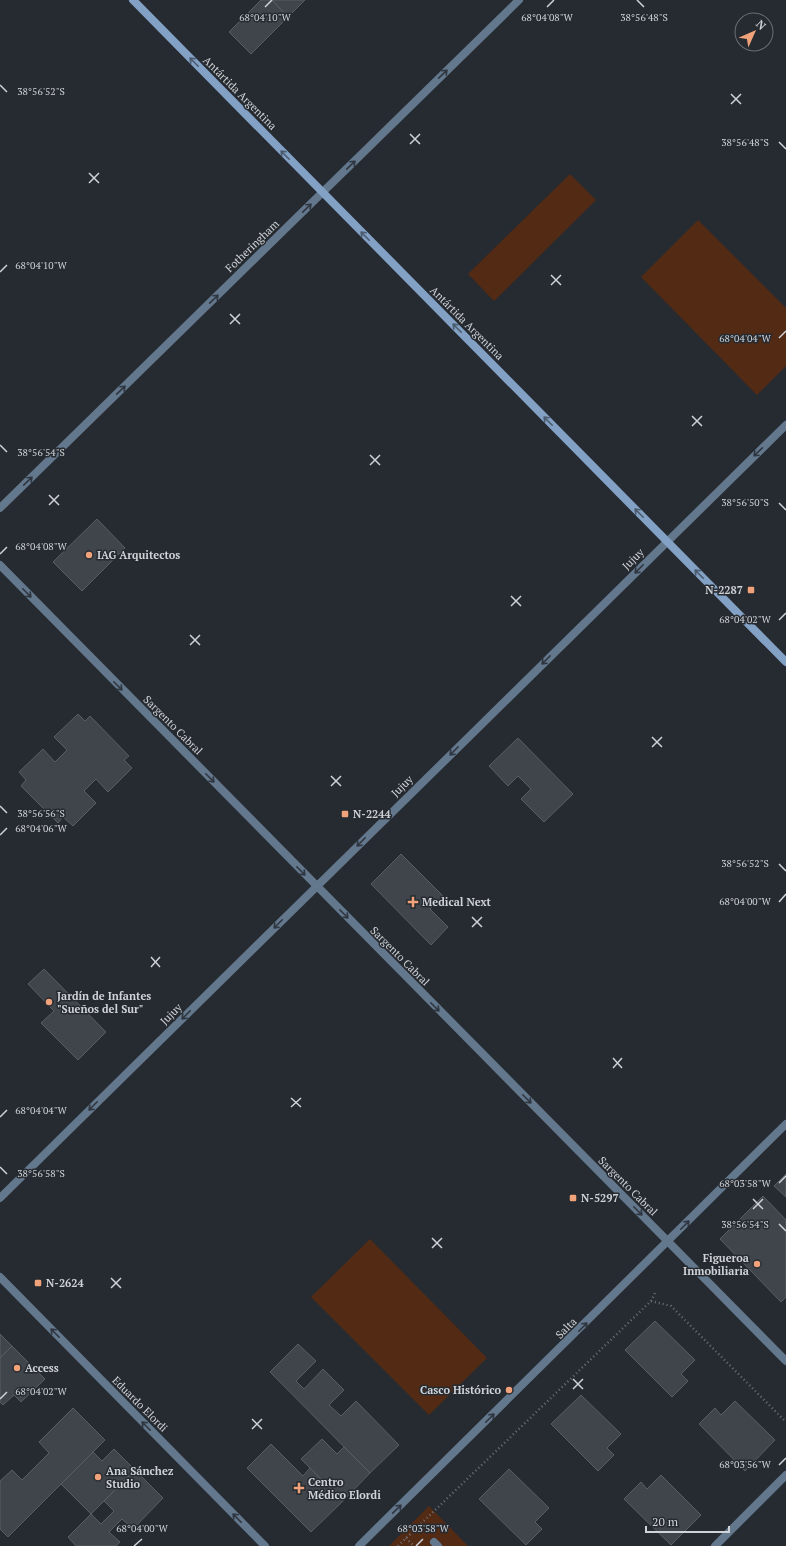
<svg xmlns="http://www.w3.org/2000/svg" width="786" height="1546" viewBox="0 0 786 1546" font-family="'PT Serif',serif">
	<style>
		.green { fill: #532a14 }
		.building { fill: #40454b; stroke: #595e65 }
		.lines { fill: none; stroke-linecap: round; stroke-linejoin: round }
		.path { stroke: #6d7176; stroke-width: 2.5; stroke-dasharray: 1 3; stroke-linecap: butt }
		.minor { stroke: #63778d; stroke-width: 8 }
		.tertiary { stroke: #63778d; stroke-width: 8 }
		.secondary { stroke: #82a1c5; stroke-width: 8 }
		.oneway { stroke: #4b5a6c }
		.oneway2 { stroke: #2f363f }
		.ticks { fill: none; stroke: #cfd2d6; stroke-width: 1.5 }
		.poi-dot { fill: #f0a27a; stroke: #262b31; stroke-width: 1.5 }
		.labels { text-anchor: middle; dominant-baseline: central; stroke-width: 3; stroke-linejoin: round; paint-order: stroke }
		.street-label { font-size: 11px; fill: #cfd2d6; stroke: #262b31 }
		.poi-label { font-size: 11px; font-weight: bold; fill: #cfd2d6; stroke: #262b31; text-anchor: start }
		.ticks-label { font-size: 10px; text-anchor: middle; fill: #cfd2d6; stroke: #262b31; stroke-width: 3; stroke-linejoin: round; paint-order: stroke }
	</style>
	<rect width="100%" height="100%" fill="#262b31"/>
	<g class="green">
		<polygon points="570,174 596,200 494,301 468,274"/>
		<polygon points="698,220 786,308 786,366 757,395 641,277"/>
		<polygon points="370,1239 487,1358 429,1415 311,1297"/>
		<polygon points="429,1506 468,1546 389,1546"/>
	</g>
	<g class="building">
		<polygon points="261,0 272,0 288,17 251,54 229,32"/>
		<polygon points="272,0 305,0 288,17"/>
		<polygon points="97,519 125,548 82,591 53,562"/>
		<polygon points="78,714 85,721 90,716 129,756 124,760 132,768 108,792 96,779 84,791 96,803 73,826 63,817 58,823 21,786 26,780 19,772 43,749 55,762 67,750 54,737"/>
		<polygon points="518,738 573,794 544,822 521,799 531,789 518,776 508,786 489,766"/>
		<polygon points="401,854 443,896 430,909 448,927 431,945 371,884"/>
		<polygon points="44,969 106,1032 78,1060 41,1023 54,1011 28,984"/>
		<polygon points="786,1174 786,1197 774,1186"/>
		<polygon points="763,1196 786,1220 786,1297 781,1302 720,1239"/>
		<polygon points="655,1321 695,1360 681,1374 688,1381 672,1397 625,1350"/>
		<polygon points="0,1334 12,1346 0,1358"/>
		<polygon points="298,1344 316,1361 296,1381 304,1389 323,1369 344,1390 329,1405 341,1416 356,1401 399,1445 370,1473 270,1372"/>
		<polygon points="12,1346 45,1379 21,1402 14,1395 3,1405 0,1402 0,1358"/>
		<polygon points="581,1395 621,1434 607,1448 614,1455 598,1471 551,1424"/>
		<polygon points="735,1401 775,1440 745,1471 699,1424 715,1408 721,1415"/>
		<polygon points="73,1408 105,1440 8,1537 0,1529 0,1481 12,1470 22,1480 49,1453 39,1442"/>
		<polygon points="322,1439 337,1454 344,1447 370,1473 343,1501 301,1459"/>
		<polygon points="271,1444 303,1476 310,1468 343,1501 311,1532 247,1468"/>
		<polygon points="114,1449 135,1470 91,1514 61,1484 93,1452 102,1461"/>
		<polygon points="509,1469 549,1508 535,1522 542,1529 526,1545 479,1499"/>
		<polygon points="135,1470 163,1498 133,1529 122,1519 109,1532 120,1542 116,1546 76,1546 68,1537 91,1514 101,1524 114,1511 104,1501"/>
		<polygon points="661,1475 701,1515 671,1545 624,1499 641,1482 647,1489"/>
	</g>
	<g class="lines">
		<g class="path">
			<polyline points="651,1301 671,1306 786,1422"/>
			<polyline points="406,1538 414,1546"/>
			<polyline points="398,1546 651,1301 655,1293"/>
		</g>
		<g class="minor">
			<polyline points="0,508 519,0"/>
			<polyline points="0,565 786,1361"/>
			<polyline points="0,1277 265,1546"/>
			<polyline points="434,1542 438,1546"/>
			<polyline points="715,1546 786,1475"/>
		</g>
		<g class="tertiary">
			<polyline points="0,1198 786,425"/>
			<polyline points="359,1546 786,1124"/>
		</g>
		<polyline class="secondary" points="133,0 786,662"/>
	</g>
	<defs><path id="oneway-shaft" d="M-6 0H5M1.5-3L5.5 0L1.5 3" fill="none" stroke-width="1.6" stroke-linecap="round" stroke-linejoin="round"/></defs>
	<g class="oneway">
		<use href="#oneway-shaft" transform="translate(194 62) rotate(-135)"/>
		<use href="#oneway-shaft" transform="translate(285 155) rotate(-135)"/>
		<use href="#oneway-shaft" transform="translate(365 236) rotate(-135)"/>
		<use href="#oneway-shaft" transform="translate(457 328) rotate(-135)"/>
		<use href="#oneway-shaft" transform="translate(548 421) rotate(-135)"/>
		<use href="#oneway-shaft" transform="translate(639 513) rotate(-135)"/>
		<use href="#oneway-shaft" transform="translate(699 574) rotate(-135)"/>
	</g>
	<g class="oneway2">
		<use href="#oneway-shaft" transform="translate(443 74) rotate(-44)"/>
		<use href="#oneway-shaft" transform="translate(351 165) rotate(-44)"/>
		<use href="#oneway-shaft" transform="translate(307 208) rotate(-44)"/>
		<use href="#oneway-shaft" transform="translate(214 299) rotate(-44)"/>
		<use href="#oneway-shaft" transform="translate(121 390) rotate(-44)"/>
		<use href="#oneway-shaft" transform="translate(758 452) rotate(136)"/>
		<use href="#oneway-shaft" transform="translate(28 481) rotate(-44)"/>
		<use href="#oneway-shaft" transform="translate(639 569) rotate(135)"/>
		<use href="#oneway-shaft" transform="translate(27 593) rotate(45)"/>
		<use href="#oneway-shaft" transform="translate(546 660) rotate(135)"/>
		<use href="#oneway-shaft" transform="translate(118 686) rotate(45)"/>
		<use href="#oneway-shaft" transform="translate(454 751) rotate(135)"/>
		<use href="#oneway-shaft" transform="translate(210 778) rotate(45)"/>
		<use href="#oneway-shaft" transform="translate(361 842) rotate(135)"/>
		<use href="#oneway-shaft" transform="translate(301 871) rotate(45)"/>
		<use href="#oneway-shaft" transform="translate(344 914) rotate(45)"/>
		<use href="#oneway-shaft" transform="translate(278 924) rotate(135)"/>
		<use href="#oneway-shaft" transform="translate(435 1007) rotate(45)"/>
		<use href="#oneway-shaft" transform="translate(186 1015) rotate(135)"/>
		<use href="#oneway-shaft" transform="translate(527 1099) rotate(45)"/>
		<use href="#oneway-shaft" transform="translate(93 1106) rotate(135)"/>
		<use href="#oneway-shaft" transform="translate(638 1211) rotate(45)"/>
		<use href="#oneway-shaft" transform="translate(685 1225) rotate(-45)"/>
		<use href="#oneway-shaft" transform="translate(583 1327) rotate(-45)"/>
		<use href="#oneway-shaft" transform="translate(55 1333) rotate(-135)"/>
		<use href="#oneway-shaft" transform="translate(490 1418) rotate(-45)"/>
		<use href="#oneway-shaft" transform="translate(146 1426) rotate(-135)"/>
		<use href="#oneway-shaft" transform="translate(397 1509) rotate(-44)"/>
		<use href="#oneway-shaft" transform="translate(237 1518) rotate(-135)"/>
	</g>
	<path class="ticks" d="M637,0L644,7M265,7L272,0M547,7L554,0M0,85L7,92M731,94L741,104M731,104L741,94M410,134L420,144M779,142L786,149M410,144L420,134M89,173L99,183M89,183L99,173M0,272L7,265M551,275L561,285M551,285L561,275M230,314L240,324M230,324L240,314M779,338L786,331M692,416L702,426M692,426L702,416M0,445L7,452M370,455L380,465M370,465L380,455M49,495L59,505M779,503L786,510M49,505L59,495M0,554L7,547M511,596L521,606M511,606L521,596M779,620L786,613M190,635L200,645M190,645L200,635M652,737L662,747M652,747L662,737M331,776L341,786M331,786L341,776M0,806L7,813M0,835L7,828M779,864L786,871M779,902L786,894M472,917L482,927M472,927L482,917M151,957L160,967M151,967L160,957M613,1058L622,1068M613,1068L622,1058M291,1098L301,1107M291,1107L301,1098M0,1117L7,1110M0,1167L7,1174M779,1183L786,1176M753,1199L763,1209M753,1209L763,1199M779,1224L786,1231M432,1238L442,1248M432,1248L442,1238M111,1278L121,1288M111,1288L121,1278M573,1379L583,1389M573,1389L583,1379M0,1399L7,1392M252,1419L262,1429M252,1429L262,1419M779,1465L786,1458M134,1546L142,1539M416,1546L423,1539"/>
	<g class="poi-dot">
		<circle cx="89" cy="555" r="4"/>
		<rect x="747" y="586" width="8" height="8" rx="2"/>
		<rect x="341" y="810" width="8" height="8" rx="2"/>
		<path d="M411 896h4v4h4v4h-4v4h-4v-4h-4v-4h4z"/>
		<circle cx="49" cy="1002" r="4"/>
		<rect x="569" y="1194" width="8" height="8" rx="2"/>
		<circle cx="757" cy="1264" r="4"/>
		<rect x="34" y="1279" width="8" height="8" rx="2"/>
		<circle cx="17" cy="1368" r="4"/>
		<circle cx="509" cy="1390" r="4"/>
		<circle cx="98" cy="1477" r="4"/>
		<path d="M297 1482h4v4h4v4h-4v4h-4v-4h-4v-4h4z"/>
	</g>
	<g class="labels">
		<g class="street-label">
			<text transform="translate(240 93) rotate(45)">Antártida Argentina</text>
			<text transform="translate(252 246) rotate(-44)">Fotheringham</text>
			<text transform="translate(467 323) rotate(45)">Antártida Argentina</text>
			<text transform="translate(633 559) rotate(-45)">Jujuy</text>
			<text transform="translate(173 725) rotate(45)">Sargento Cabral</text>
			<text transform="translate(402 786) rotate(-45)">Jujuy</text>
			<text transform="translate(400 956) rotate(45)">Sargento Cabral</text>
			<text transform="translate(171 1014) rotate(-45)">Jujuy</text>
			<text transform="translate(628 1186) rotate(45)">Sargento Cabral</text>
			<text transform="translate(566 1328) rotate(-45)">Salta</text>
			<text transform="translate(140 1404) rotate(45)">Eduardo Elordi</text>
		</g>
		<g class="poi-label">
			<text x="97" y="555">IAG Arquitectos</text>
			<text x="743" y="590" text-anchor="end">N-2287</text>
			<text x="353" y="814">N-2244</text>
			<text x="422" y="902">Medical Next</text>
			<text x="57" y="996">Jardín de Infantes<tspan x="57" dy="13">"Sueños del Sur"</tspan></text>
			<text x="581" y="1198">N-5297</text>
			<text x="749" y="1258" text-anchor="end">Figueroa<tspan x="749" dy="13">Inmobiliaria</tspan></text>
			<text x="46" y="1283">N-2624</text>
			<text x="25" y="1368">Access</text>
			<text x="501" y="1390" text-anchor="end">Casco Histórico</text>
			<text x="106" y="1471">Ana Sánchez<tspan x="106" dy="13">Studio</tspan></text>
			<text x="308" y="1482">Centro<tspan x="308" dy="13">Médico Elordi</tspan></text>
		</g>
	</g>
	<g class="ticks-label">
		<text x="265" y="21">68°04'10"W</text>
		<text x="547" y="21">68°04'08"W</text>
		<text x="644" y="21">38°56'48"S</text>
		<text x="41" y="95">38°56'52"S</text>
		<text x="745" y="146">38°56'48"S</text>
		<text x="41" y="269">68°04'10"W</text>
		<text x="745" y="342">68°04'04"W</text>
		<text x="41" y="456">38°56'54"S</text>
		<text x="745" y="506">38°56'50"S</text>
		<text x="41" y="550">68°04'08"W</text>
		<text x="745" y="623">68°04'02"W</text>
		<text x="41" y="817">38°56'56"S</text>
		<text x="41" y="832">68°04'06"W</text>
		<text x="745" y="867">38°56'52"S</text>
		<text x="745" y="905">68°04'00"W</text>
		<text x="41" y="1114">68°04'04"W</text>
		<text x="41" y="1177">38°56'58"S</text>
		<text x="745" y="1187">68°03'58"W</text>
		<text x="745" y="1228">38°56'54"S</text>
		<text x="41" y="1395">68°04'02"W</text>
		<text x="745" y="1468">68°03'56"W</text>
		<text x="142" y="1532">68°04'00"W</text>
		<text x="423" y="1532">68°03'58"W</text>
	</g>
	<g transform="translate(754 32) rotate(45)"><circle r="19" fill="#262b31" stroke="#6a6e73"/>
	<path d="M0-3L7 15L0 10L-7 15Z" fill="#f0a27a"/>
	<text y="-6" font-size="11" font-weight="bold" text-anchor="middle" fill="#cfd2d6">N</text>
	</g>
	<path d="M646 1526v6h83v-6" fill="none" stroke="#cfd2d6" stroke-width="2"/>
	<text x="652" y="1526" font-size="12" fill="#cfd2d6" stroke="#262b31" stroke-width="3" paint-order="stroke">20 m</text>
</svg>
